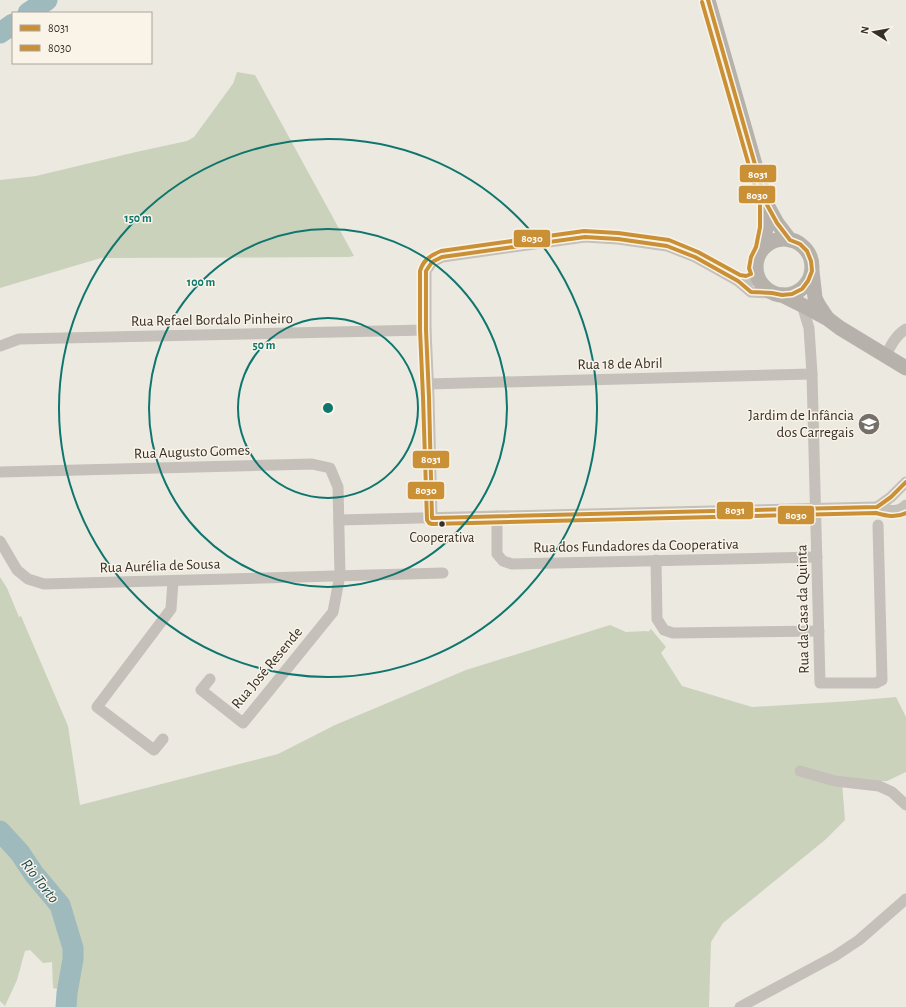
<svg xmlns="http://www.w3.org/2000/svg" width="906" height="1007" viewBox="0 0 906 1007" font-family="'Alegreya Sans',sans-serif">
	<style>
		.green { fill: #cbd2bb }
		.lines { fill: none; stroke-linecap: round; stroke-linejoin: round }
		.river { stroke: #9ebabd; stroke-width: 21 }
		.street { stroke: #c5c0ba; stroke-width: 11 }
		.secondary { stroke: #b6b1ab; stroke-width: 15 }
		.bus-1-casing { stroke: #f9f3e8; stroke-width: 7 }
		.bus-2-casing { stroke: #f9f3e8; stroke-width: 7 }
		.bus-1 { stroke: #ca9036; stroke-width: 4 }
		.bus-2 { stroke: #ca9036; stroke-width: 4 }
		.ring { fill: none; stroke: #0f766e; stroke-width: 2 }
		.bus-dot { fill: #362e28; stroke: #f9f3e8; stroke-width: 1.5 }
		.labels { text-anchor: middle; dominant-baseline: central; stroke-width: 3; stroke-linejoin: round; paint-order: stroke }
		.bus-label { font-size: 14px; fill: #362e28; stroke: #f9f3e8 }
		.street-label { font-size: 15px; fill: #362e28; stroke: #f9f3e8 }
		.poi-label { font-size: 15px; fill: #362e28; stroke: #f9f3e8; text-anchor: end }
		.water-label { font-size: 16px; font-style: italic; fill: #1f4d56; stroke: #f9f3e8 }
		.centre { fill: #0f766e; stroke: #f9f3e8; stroke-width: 2 }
		.ring-label { font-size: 12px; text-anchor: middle; font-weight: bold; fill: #0f766e; stroke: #f9f3e8; stroke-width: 3; stroke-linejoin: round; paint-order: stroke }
		.line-badge { stroke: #f9f3e8; stroke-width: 1.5 }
		.badge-label { font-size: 11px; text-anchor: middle; font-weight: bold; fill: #fff }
	</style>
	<rect width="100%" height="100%" fill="#ece9e1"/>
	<g class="green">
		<polygon points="237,72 255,75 354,256 349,257 101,258 0,288 0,180 36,176 136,152 187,141 194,137 232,85 233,84"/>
		<polygon points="0,577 7,588 19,617 21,616 68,726 80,805 278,754 335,725 466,670 610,625 626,632 647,631 648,632 651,629 666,647 661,653 682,686 752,707 851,701 896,697 906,717 906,772 887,781 842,782 845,820 825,840 723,923 711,942 709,1007 68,1007 69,993 63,991 61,1007 57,1007 57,989 53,988 52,962 43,963 30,950 25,951 17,980 5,1006 0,1001"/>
	</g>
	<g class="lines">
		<g class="river">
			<polyline points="28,13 47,0"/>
			<polyline points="0,33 13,24"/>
			<polyline points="0,831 20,853 34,874 60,905 73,948 73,959 67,993 66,1007"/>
		</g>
		<g class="street">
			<polyline points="738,281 747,282 758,278"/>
			<polyline points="802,305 809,328 812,374 820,683 876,683 882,680 878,525"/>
			<polyline points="0,346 19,339 426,330"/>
			<path d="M886,355C891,345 896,335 906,329"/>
			<polyline points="428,384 812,374"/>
			<polyline points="0,472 312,464 330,468 338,487 340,575 333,612 243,723 201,690 210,679"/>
			<polyline points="877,507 891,497 906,482"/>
			<polyline points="497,516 497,554 503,561 512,564 817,557"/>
			<polyline points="432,518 429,397 426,330 426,271 432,262 442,257 585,237 618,239 667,246 695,257 738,281 751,292 772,293"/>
			<path d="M339,520L877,507C888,510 897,514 906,505"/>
			<polyline points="0,541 17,570 28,579 44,584 443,573"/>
			<polyline points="656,560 657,619 664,630 673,633 819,631"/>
			<polyline points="163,739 154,750 97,707 171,609 173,581"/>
			<polyline points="800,771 835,781 879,786 892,792 906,805"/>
			<polyline points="740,1007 835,956 859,940 906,899"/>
		</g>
		<g class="secondary">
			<polyline points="708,0 766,203 777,223 790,240"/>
			<circle cx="784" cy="267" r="28"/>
			<polyline points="762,249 766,228 766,206"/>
			<polyline points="812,271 815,298 819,306 827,318"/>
			<polyline points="782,295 802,305 828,319 840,328 906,368"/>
		</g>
		<g class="bus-1-casing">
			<polyline id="bus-1" points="708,0 766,203 777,223 790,240 800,244 807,251 811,261 812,271 808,281 802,289 792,294 782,295 772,293 751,292 738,281 695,257 667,246 618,239 585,237 442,257 432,262 426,271 426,330 429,397 432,518 877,507 891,497 906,482"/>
		</g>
		<g class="bus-2-casing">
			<path id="bus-2" d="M702,2L760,204V227L756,247L751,257L749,268L751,274L746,276L740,275L698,252L669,240L618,233L584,231L441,251C431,255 423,260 420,271V330L423,397L427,520L429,523L432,524L876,513C887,516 896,518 906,513"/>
		</g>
		<use href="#bus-1" class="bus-1"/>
		<use href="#bus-2" class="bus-2"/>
	</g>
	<g class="ring">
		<circle cx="328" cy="408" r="90"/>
		<circle cx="328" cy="408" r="179"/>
		<circle cx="328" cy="408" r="269"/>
	</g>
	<defs>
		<g id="school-disc" transform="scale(1.15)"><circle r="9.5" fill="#766f69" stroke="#f9f3e8"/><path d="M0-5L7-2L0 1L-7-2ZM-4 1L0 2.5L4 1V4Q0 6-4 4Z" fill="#fff"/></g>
	</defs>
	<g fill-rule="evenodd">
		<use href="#school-disc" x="869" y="424"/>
	</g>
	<circle class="bus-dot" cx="442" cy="524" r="3.5"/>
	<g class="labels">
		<g class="bus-label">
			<text x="442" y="538">Cooperativa</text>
		</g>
		<g class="street-label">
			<text transform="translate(212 320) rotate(-1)">Rua Refael Bordalo Pinheiro</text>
			<text transform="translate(620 364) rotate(-1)">Rua 18 de Abril</text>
			<text transform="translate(192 452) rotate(-2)">Rua Augusto Gomes</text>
			<text transform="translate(636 546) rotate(-1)">Rua dos Fundadores da Cooperativa</text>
			<text transform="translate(160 566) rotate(-2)">Rua Aurélia de Sousa</text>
			<text transform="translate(803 609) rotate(-91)">Rua da Casa da Quinta</text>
			<text transform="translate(267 668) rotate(-50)">Rua José Resende</text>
		</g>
		<g class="poi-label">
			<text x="854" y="415">Jardim de Infância<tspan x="854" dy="17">dos Carregais</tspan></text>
		</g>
		<g class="water-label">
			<text transform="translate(40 881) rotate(52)">Rio Torto</text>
		</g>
	</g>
	<circle cx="328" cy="408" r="6" class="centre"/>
	<g class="ring-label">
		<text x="138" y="222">150 m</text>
		<text x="201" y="286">100 m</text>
		<text x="264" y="349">50 m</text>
	</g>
	<g class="line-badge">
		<rect x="739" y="164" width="38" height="19" rx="4" fill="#ca9036"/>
		<rect x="738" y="185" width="38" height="19" rx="4" fill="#ca9036"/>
		<rect x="513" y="229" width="38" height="19" rx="4" fill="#ca9036"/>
		<rect x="412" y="450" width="38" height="19" rx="4" fill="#ca9036"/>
		<rect x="407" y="481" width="38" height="19" rx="4" fill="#ca9036"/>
		<rect x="716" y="501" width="38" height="19" rx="4" fill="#ca9036"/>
		<rect x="777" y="505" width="38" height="20" rx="4" fill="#ca9036"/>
	</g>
	<g class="badge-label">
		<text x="758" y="178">8031</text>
		<text x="757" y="199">8030</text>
		<text x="532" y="242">8030</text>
		<text x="431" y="463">8031</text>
		<text x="426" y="494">8030</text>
		<text x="735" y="514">8031</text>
		<text x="796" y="519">8030</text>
	</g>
	<rect x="12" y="12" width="140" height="52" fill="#f9f3e8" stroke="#aba49b"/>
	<rect x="20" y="25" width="20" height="6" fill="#ca9036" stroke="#aba49b"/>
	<text x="48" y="32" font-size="12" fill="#362e28">8031</text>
	<rect x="20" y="45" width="20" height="6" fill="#ca9036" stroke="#aba49b"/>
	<text x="48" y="52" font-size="12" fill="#362e28">8030</text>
	<g transform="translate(874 32) rotate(281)" stroke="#f9f3e8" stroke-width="3" paint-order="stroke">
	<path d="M0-3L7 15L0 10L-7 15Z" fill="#362e28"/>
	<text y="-6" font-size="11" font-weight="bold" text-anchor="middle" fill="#362e28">N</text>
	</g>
</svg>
